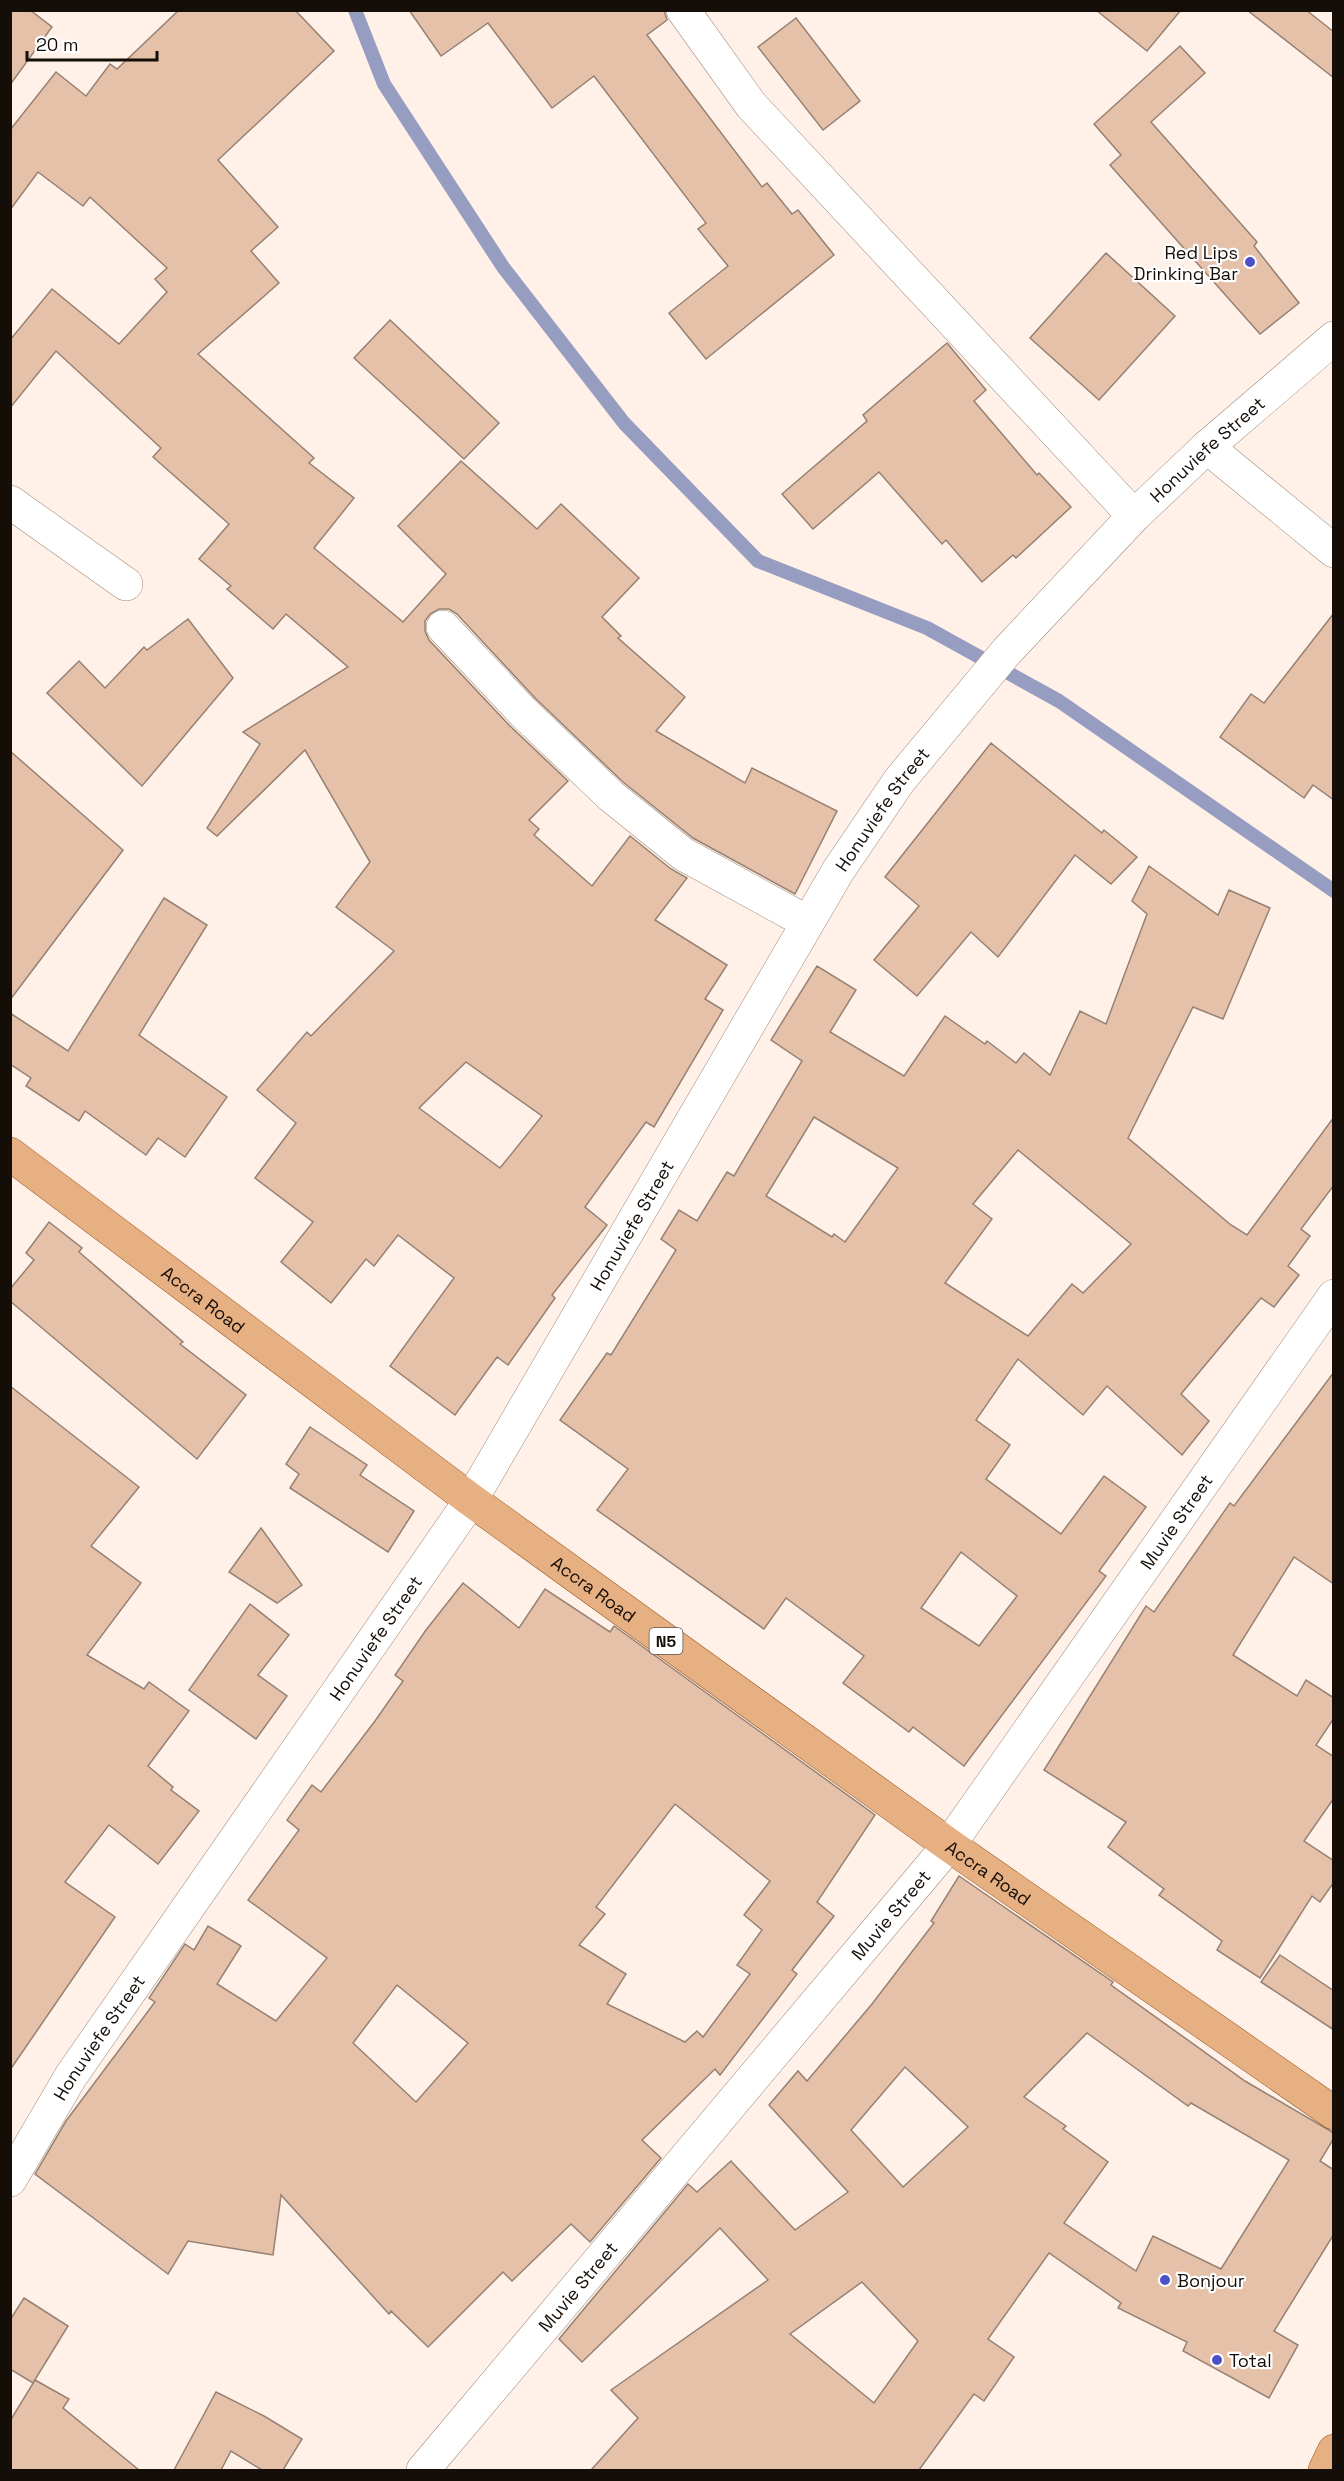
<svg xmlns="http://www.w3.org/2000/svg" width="1344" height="2481" viewBox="0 0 1344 2481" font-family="'Space Grotesk',sans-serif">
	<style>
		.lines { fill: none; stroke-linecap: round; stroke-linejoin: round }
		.stream { stroke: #969dc1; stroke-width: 14 }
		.building { fill: #e5c1a9; stroke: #968173; stroke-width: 1.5; fill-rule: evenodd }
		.minor-casing { stroke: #a08b7c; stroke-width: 34 }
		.primary-casing { stroke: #935521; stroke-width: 34 }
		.minor { stroke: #fff; stroke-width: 33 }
		.primary { stroke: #e7b082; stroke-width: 33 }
		.poi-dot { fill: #4d51c7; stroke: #fff; stroke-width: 2 }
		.labels { text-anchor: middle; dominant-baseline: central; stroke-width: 4.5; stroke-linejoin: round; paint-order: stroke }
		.shield { fill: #fff; stroke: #5b5652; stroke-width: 1.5 }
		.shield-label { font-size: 16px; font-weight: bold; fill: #150e08 }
		.poi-label { font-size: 18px; fill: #150e08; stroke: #fff; text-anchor: start }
		.street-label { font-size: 18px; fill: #150e08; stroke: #fff }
	</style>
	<rect width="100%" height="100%" fill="#fff1e7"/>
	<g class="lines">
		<polyline class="stream" points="355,10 384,84 503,267 624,423 758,561 927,628 1059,701 1334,891"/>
	</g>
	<g class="building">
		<polygon points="10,10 30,10 52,27 10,85"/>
		<path d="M179,10H295L334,51L218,160L278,227L251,251L279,283L198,354L314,458L309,463L354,498L314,548L403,622L446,574L398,526L461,461L537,529L561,504L639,578L602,617L621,636L618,638L685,697L656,731L745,783L752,768L837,811L795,894L693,838L623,782L536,699L457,614L449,609H439L430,614L425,621V631L429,640L509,725L568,781L529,820L539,829L534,835L592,886L630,836L671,869L687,878L655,920L727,965L705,999L723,1010L654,1127L646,1122L585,1207L607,1225L552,1295L555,1298L508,1365L497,1357L455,1415L390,1366L454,1278L398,1235L374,1266L366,1259L331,1303L281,1262L313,1222L255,1178L296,1123L257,1090L307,1032L311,1036L394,951L336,907L370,862L305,750L217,836L207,828L260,744L243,732L348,667L286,614L273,629L227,589L231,586L199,559L229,524L153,457L161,448L56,351L10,408V340L52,289L119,344L167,292L155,279L167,268L90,197L83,206L38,172L10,210V130L56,72L86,96L110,64L117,69ZM466,1062L542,1116L500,1168L419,1108Z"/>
		<polygon points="409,10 664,10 667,20 647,35 762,187 767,183 792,214 798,210 834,255 706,359 669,313 728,266 698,229 706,223 594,76 552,108 488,23 441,56"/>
		<polygon points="1096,10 1181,10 1147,51"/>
		<polygon points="1247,10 1306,10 1334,32 1334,78"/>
		<polygon points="796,18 860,101 823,130 758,47"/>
		<polygon points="1180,46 1205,73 1151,122 1257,242 1254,246 1299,303 1260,334 1110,165 1121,155 1094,124"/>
		<polygon points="1106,253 1175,316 1099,400 1030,338"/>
		<polygon points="390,320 499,423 464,459 354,358"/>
		<polygon points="947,343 986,390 974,401 1037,475 1039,473 1071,507 1016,558 1013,555 982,582 946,540 942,544 879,472 813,529 782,494 867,421 863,415"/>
		<polygon points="1334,613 1334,800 1313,785 1304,798 1220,737 1251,694 1264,703"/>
		<polygon points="188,619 233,678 142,786 47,693 79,661 105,688 144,647 147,650"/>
		<polygon points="991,743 1102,833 1104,830 1137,857 1111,884 1075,855 998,957 971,932 917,996 874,960 919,906 885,877"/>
		<polygon points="10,751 123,850 10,1000"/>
		<path d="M1149,866L1218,915L1229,890L1270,908L1223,1019L1193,1007L1128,1138L1231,1225L1247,1235L1334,1117V1185L1301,1229L1310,1236L1288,1266L1299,1275L1274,1307L1261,1298L1181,1394L1209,1421L1182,1455L1107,1386L1083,1415L1018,1359L976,1420L1010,1445L986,1479L1061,1534L1104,1476L1146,1507L1099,1571L1106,1576L964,1766L913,1727L909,1732L843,1683L864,1656L786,1598L764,1629L597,1510L628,1469L560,1420L607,1353L611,1355L676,1250L661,1239L679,1210L697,1221L727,1172L734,1176L802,1061L771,1040L817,966L856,990L830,1032L904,1076L945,1016L985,1044L987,1041L1016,1063L1024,1053L1050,1075L1080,1011L1106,1024L1147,914L1132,901ZM814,1117L898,1168L845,1242L834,1234L832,1237L766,1196ZM1018,1150L1131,1244L1083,1293L1072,1284L1028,1336L945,1283L992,1219L973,1204ZM961,1552L1017,1596L979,1646L921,1608Z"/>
		<polygon points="164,898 207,925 139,1035 227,1097 185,1157 158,1138 146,1155 85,1111 79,1121 26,1086 31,1078 10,1064 10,1013 68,1051"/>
		<polygon points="49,1222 82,1248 79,1252 183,1342 180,1344 246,1395 197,1459 10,1301 10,1289 34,1260 26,1253"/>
		<polygon points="1334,1372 1334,1584 1294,1557 1233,1655 1297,1696 1306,1680 1334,1698 1334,1718 1316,1745 1334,1757 1334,1798 1304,1841 1334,1861 1334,1882 1320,1902 1312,1896 1260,1978 1217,1950 1222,1941 1159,1895 1164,1889 1108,1847 1126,1822 1044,1770 1146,1606 1154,1612 1230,1503 1234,1506"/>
		<polygon points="10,1386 139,1487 91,1546 141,1583 87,1655 144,1689 149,1682 189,1711 148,1766 173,1787 171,1790 199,1811 158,1864 109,1825 65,1882 115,1917 10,2070"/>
		<polygon points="310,1427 367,1465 360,1475 414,1511 388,1552 290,1488 299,1474 286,1464"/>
		<polygon points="261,1528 302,1585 277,1603 229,1572"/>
		<path d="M463,1583L519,1628L545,1589L610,1632L614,1626L875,1815L817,1902L834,1916L792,1970L797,1974L720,2075L715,2069L642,2140L661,2158L590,2242L571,2224L512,2281L503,2272L428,2347L391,2311L389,2314L281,2195L273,2255L188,2241L168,2274L35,2174L66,2121L155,2002L149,1998L185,1944L194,1950L208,1926L241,1946L217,1984L276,2021L327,1958L248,1900L299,1830L287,1820L312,1785L321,1792L375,1721L403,1681L395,1675L426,1630ZM675,1804L770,1881L744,1915L762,1930L737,1965L750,1974L703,2037L697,2031L685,2042L607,2004L626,1974L579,1945L605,1914L596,1907ZM397,1985L468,2043L416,2102L353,2043Z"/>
		<polygon points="250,1604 289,1635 258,1675 287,1696 256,1739 189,1690"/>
		<path d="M959,1876L1113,1982L1111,1985L1245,2081L1334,2133V2138L1320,2161L1334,2170V2234L1274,2331L1298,2345L1269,2398L1183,2351L1187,2342L1118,2308L1121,2303L1049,2253L988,2339L1014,2357L984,2401L974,2394L919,2470H591L638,2418L611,2390L768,2280L720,2228L582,2362L559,2339L688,2184L697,2192L731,2161L795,2230L848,2192L769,2105L798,2071L807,2081L872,2004L934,1923L931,1921ZM1087,2033L1188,2106L1191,2103L1289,2160L1221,2269L1153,2236L1136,2271L1064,2223L1108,2162L1063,2129L1066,2126L1024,2097ZM905,2067L968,2127L903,2187L851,2130ZM862,2282L918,2341L874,2403L790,2334Z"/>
		<polygon points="1280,1955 1334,1991 1334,2030 1261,1982"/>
		<polygon points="24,2298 68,2326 33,2383 10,2369 10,2320"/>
		<polygon points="35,2380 69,2399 63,2408 139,2470 10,2470 10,2421"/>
		<polygon points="216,2392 264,2416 302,2439 283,2470 262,2470 231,2451 221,2470 174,2470"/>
	</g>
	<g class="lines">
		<g class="minor-casing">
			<g id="minor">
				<polyline points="683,10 751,105 1134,516"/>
				<polyline points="1207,447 1334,551"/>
				<polyline points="10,502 126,584"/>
				<polyline points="443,627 523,712 611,796 683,854 807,922"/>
				<path id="s1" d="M10,2180L71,2076L471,1500L838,871L899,781L1007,651L1134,516L1207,447L1334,338"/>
				<path id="s2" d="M423,2470L949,1845L1334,1296"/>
			</g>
		</g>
		<g class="primary-casing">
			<g id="primary">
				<path id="s3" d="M10,1154L471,1500L949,1845L1334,2113"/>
				<polyline points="1325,2470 1334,2451"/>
			</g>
		</g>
		<use href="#minor" class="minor"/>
		<use href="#primary" class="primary"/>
	</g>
	<g class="poi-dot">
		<circle cx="1250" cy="262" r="6"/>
		<circle cx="1165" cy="2280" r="6"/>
		<circle cx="1217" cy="2360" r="6"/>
	</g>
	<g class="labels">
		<rect class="shield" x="649.5" y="1628" width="33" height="26" rx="4.5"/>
		<g class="shield-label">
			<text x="666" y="1641">N5</text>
		</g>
		<g class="poi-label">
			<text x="1238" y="252" text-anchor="end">Red Lips<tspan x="1238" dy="21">Drinking Bar</tspan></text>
			<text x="1177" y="2280">Bonjour</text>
			<text x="1229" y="2360">Total</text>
		</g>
		<g class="street-label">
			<text stroke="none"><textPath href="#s1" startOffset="2112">Honuviefe Street</textPath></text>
			<text stroke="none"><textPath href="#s1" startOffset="1626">Honuviefe Street</textPath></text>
			<text stroke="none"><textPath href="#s1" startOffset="1140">Honuviefe Street</textPath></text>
			<text stroke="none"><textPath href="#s3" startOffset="242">Accra Road</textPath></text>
			<text stroke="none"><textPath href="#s2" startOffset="1212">Muvie Street</textPath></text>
			<text stroke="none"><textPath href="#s3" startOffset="728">Accra Road</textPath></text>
			<text stroke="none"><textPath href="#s1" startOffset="654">Honuviefe Street</textPath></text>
			<text stroke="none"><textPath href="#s3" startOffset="1214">Accra Road</textPath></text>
			<text stroke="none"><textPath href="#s2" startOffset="726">Muvie Street</textPath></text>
			<text stroke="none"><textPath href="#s1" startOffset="168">Honuviefe Street</textPath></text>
			<text stroke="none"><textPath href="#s2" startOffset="240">Muvie Street</textPath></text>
		</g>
	</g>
	<rect width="1344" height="2481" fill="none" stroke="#150e08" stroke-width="24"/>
	<path d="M27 51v9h130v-9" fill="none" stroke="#150e08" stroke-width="3"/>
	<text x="36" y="51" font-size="18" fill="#150e08" stroke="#ffffff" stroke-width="4.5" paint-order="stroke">20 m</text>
</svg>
